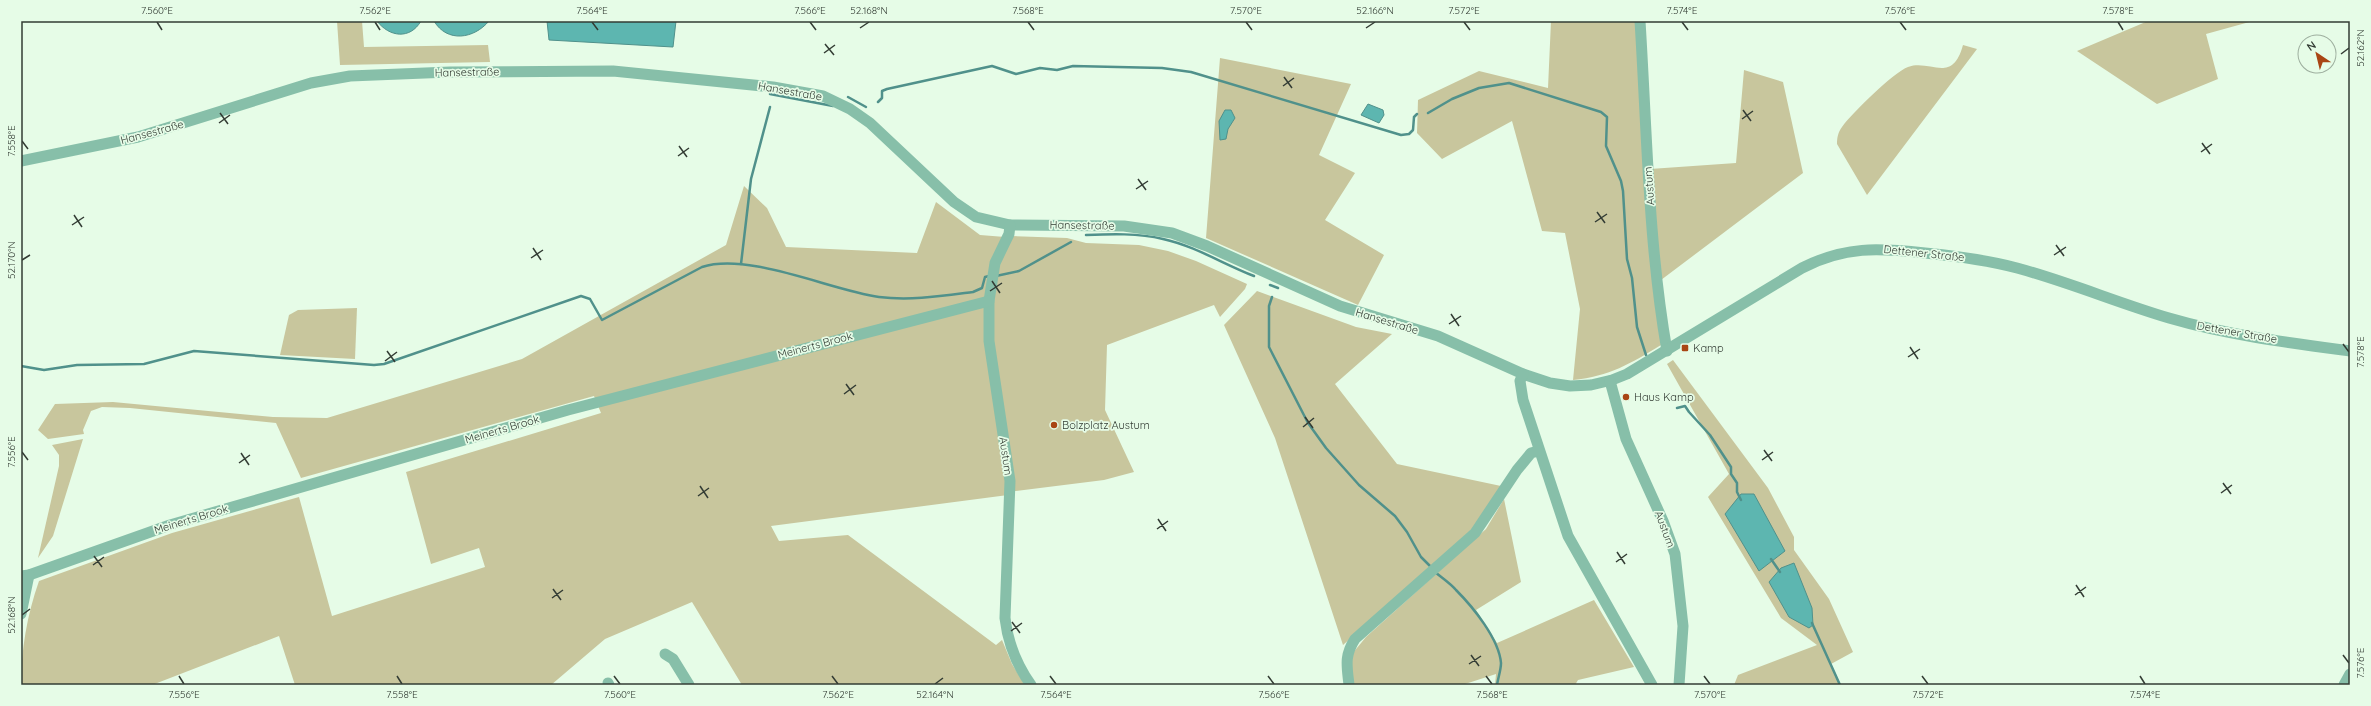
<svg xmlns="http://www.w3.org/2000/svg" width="2371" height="706" viewBox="0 0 2371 706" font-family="Quicksand,sans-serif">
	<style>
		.green { fill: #c8c69d }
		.water { fill: #5db6b0; stroke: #50918b }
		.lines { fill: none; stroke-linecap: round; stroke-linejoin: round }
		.stream { stroke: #50918b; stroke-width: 2.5 }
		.minor { stroke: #87bfa9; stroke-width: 11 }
		.ticks { fill: none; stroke: #333c34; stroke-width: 1.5 }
		.poi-dot { fill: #a94514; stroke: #e6fce7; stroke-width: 1.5 }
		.labels { text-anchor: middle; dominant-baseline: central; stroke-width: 3.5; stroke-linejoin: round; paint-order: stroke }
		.street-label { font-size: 11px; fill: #333c34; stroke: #e6fce7 }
		.poi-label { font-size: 11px; fill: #333c34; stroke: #e6fce7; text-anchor: start }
		.neatline { fill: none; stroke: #333c34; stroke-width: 1.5 }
		.ticks-label { font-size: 10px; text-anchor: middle; fill: #333c34 }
	</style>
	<rect width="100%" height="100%" fill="#e6fce7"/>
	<g class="green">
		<polygon points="337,21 362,21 364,47 488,45 490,62 340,65"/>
		<path d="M1551,21H1637L1661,345C1630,364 1610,376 1573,380L1580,309L1565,233L1542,231L1512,121L1442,159L1417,133L1418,100L1479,71L1548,88Z"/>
		<polygon points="2148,21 2253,21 2206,34 2218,79 2157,104 2077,51"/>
		<path d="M1963,45L1977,49L1867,195L1837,144C1837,138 1838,132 1842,127C1852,113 1894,72 1908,67C1931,59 1952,85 1963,45Z"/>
		<polygon points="1220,58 1351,84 1319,155 1355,173 1325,220 1384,255 1358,305 1206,238"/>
		<polygon points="1744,70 1783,82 1803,173 1661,280 1650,169 1736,163"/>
		<path d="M744,186L767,208L786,247L917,253L936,202L980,235L1005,237L986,299L1008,495L771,526L779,541L848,535L996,645L1002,640L1012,664L1025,685H742L692,602L605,639L551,685H295L279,636L152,685H21C21,650 27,615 39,581L172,533L299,497L332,616L485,567L479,548L431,564L406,472L601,413L594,396L301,478L276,423L130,408L102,407L91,411L83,430L84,434L48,439L38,430L55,404L113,402L273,417L327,418L522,359L726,245Z"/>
		<polygon points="1012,236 1067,238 1086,243 1139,245 1168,251 1196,261 1247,284 1245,289 1220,317 1214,305 1107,345 1105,410 1134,472 1104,480 1015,491 991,341 997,263"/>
		<polygon points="1257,291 1356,327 1392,334 1335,384 1397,464 1501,486 1479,523 1343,645 1275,438 1224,325"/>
		<polygon points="357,308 355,359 280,355 289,315 298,310"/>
		<polygon points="1673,360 1768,488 1794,537 1794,550 1829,599 1853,652 1831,664 1841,685 1734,685 1738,675 1817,645 1781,618 1708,497 1729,474 1667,364"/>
		<polygon points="83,439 53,536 38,558 59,466 59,455 52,445"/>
		<polygon points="1504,499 1521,582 1476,610 1497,643 1594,600 1634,667 1578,680 1575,685 1495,685 1496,674 1462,685 1352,685 1352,654 1366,637 1486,529"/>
	</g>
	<g class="water">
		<path d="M377,21H421C410,40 389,37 377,21Z"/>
		<path d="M434,21H489C474,39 447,43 434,21Z"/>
		<polygon points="547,21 676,21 673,47 549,40"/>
		<polygon points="1368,104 1383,110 1384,115 1379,123 1361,115"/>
		<polygon points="1225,110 1231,110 1235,118 1228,129 1226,139 1220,140 1219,121"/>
		<polygon points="1741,494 1754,494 1785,551 1759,571 1725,514"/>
		<polygon points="1794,563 1812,608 1813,625 1809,628 1789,617 1769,582 1781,568"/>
	</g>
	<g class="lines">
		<g class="stream">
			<polyline points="770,94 833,106"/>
			<polyline points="848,97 866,107"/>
			<polyline points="878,102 882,98 882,91 887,89 992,66 1016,74 1040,68 1057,70 1073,66 1162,68 1191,72 1401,135 1409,134 1413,130 1414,117 1417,114"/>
			<polyline points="1428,113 1452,99 1479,88 1509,83 1601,112 1607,117 1606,146 1621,181 1623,191 1627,259 1632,278 1637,327 1646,355"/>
			<path d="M1086,235C1111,234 1138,233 1163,239C1195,246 1223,264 1254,276"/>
			<polyline points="741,264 751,179 770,107"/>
			<polyline points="996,276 1019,271 1071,242"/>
			<polyline points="1270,285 1278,288"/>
			<polyline points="1272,297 1269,306 1269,347 1308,423 1326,448 1359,485 1395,516 1407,532 1421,557 1432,568"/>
			<path d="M21,366L44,370L77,365L144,364L194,351L374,365L384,364L581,296L590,299L602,320L702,267C749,252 830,290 879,297C910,301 942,296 973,292L982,288L985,277L989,276"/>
			<polyline points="1677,408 1685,406 1689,412 1710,435 1731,467 1731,474 1737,483 1737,492 1741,500"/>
			<polyline points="1771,559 1780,572"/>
			<path d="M1435,572C1442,578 1450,583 1456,590C1473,607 1499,639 1501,663C1501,670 1498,678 1497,685"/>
			<polyline points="1812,623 1840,685"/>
		</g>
		<g class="minor">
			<path d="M1640,21C1647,131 1648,242 1667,351"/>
			<path d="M21,161L138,137L311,83L350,76L450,72L613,71L773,87L823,96L850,109L870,123L954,202L976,217L1010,225L1124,226L1172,233L1207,246L1340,306L1438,336L1523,374L1550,383L1570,386L1591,385L1612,380L1627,374L1802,268C1845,246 1878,248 1925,253C1956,256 1987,260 2017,268C2069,282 2118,303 2169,318C2227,335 2290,343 2350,351"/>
			<path d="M1010,225L1009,234L995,263L989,301V341L1010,481L1005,618C1008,644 1016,664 1031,685"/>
			<polyline points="1523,374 1520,381 1523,400 1568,536 1652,685"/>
			<polyline points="1610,381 1626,439 1663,521 1675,554 1683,626 1679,685"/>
			<polyline points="21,576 29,575 170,525 568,410 989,301"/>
			<polyline points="21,614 29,575"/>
			<polyline points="665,654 673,659 689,685"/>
			<polyline points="608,683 609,685"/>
			<path d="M1349,685C1347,666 1344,656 1355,639L1475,533L1517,470L1531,453L1538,451"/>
			<polyline points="2344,685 2350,674"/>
		</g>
	</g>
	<path class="ticks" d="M157,22L162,30M375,22L380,30M592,22L598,30M810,22L816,30M1028,22L1034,30M1246,22L1252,30M1464,22L1470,30M1682,22L1688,30M1900,22L1906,30M2118,22L2123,30M860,28L869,22M1366,28L1375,22M825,44L834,55M824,53L835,45M2341,54L2349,48M1284,77L1292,88M1283,86L1294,78M1743,110L1751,121M220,113L228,124M1742,119L1753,111M219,123L230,115M22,141L28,149M2202,143L2210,154M679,146L687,157M2201,152L2212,144M678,156L689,148M1138,179L1146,190M1136,189L1148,181M1597,212L1605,223M74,215L82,227M1595,222L1607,214M72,225L84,217M2056,245L2064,256M533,248L541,260M2054,255L2066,247M531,258L543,250M22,260L30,255M992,281L1000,293M990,291L1002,283M1451,314L1459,326M1449,324L1461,316M2343,344L2349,352M1910,347L1918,359M387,351L395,362M1908,357L1920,349M385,361L397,352M846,384L854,395M844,394L856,385M1305,417L1313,428M1303,427L1314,418M1764,450L1772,461M22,452L28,460M241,453L249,465M1762,460L1773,452M239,463L250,455M2223,483L2231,494M700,486L708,498M2221,493L2232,485M698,496L709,488M1158,519L1166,531M1157,529L1168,521M1617,552L1625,564M94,556L102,567M1616,562L1627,554M93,565L104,557M2076,585L2084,597M553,589L561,600M2075,595L2086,587M552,598L563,590M22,615L30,609M1012,622L1020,633M1011,631L1022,623M1471,655L1479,666M2343,655L2349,663M1469,664L1481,656M179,676L184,684M397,676L402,684M614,676L620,684M832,676L838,684M1050,676L1056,684M1268,676L1274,684M1486,676L1492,684M1704,676L1710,684M1922,676L1928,684M2140,676L2145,684M935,684L943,678"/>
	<g class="poi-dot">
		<rect x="1681" y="344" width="8" height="8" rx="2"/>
		<circle cx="1626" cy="397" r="4"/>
		<circle cx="1054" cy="425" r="4"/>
	</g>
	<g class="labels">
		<g class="street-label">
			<text transform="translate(467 72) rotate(-1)">Hansestraße</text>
			<text transform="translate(790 91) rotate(10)">Hansestraße</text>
			<text transform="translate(152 132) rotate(-15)">Hansestraße</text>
			<text transform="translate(1649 186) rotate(-94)">Austum</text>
			<text transform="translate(1082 225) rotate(1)">Hansestraße</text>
			<text transform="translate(1924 253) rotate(6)">Dettener Straße</text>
			<text transform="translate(1387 321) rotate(17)">Hansestraße</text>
			<text transform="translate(2237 332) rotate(10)">Dettener Straße</text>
			<text transform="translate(815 345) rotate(-15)">Meinerts Brook</text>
			<text transform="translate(502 429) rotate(-16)">Meinerts Brook</text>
			<text transform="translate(1006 456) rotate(82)">Austum</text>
			<text transform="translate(191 519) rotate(-17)">Meinerts Brook</text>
			<text transform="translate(1665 529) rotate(69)">Austum</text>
		</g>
		<g class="poi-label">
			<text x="1693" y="348">Kamp</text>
			<text x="1634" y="397">Haus Kamp</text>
			<text x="1062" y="425">Bolzplatz Austum</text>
		</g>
	</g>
	<rect width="2371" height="706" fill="none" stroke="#e6fce7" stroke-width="44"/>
	<g transform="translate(2317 54) rotate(325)"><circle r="19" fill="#e6fce7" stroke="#9eaf9f"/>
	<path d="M0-3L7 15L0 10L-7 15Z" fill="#a94514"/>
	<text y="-6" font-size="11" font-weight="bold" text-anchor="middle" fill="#333c34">N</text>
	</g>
	<rect x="22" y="22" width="2327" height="662" class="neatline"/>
	<g class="ticks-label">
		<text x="157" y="14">7.560°E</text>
		<text x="375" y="14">7.562°E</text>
		<text x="592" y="14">7.564°E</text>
		<text x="810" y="14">7.566°E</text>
		<text x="869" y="14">52.168°N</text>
		<text x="1028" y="14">7.568°E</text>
		<text x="1246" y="14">7.570°E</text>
		<text x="1375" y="14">52.166°N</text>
		<text x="1464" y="14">7.572°E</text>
		<text x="1682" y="14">7.574°E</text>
		<text x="1900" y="14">7.576°E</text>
		<text x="2118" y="14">7.578°E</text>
		<text transform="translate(2360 48) rotate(-90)" y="4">52.162°N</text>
		<text transform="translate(11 141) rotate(-90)" y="4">7.558°E</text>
		<text transform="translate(11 260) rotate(-90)" y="4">52.170°N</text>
		<text transform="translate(2360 352) rotate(-90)" y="4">7.578°E</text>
		<text transform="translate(11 452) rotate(-90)" y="4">7.556°E</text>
		<text transform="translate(11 615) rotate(-90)" y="4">52.168°N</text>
		<text transform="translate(2360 663) rotate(-90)" y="4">7.576°E</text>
		<text x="184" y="698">7.556°E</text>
		<text x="402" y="698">7.558°E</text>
		<text x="620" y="698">7.560°E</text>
		<text x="838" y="698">7.562°E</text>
		<text x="935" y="698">52.164°N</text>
		<text x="1056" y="698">7.564°E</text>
		<text x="1274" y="698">7.566°E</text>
		<text x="1492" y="698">7.568°E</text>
		<text x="1710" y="698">7.570°E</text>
		<text x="1928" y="698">7.572°E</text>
		<text x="2145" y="698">7.574°E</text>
	</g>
</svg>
